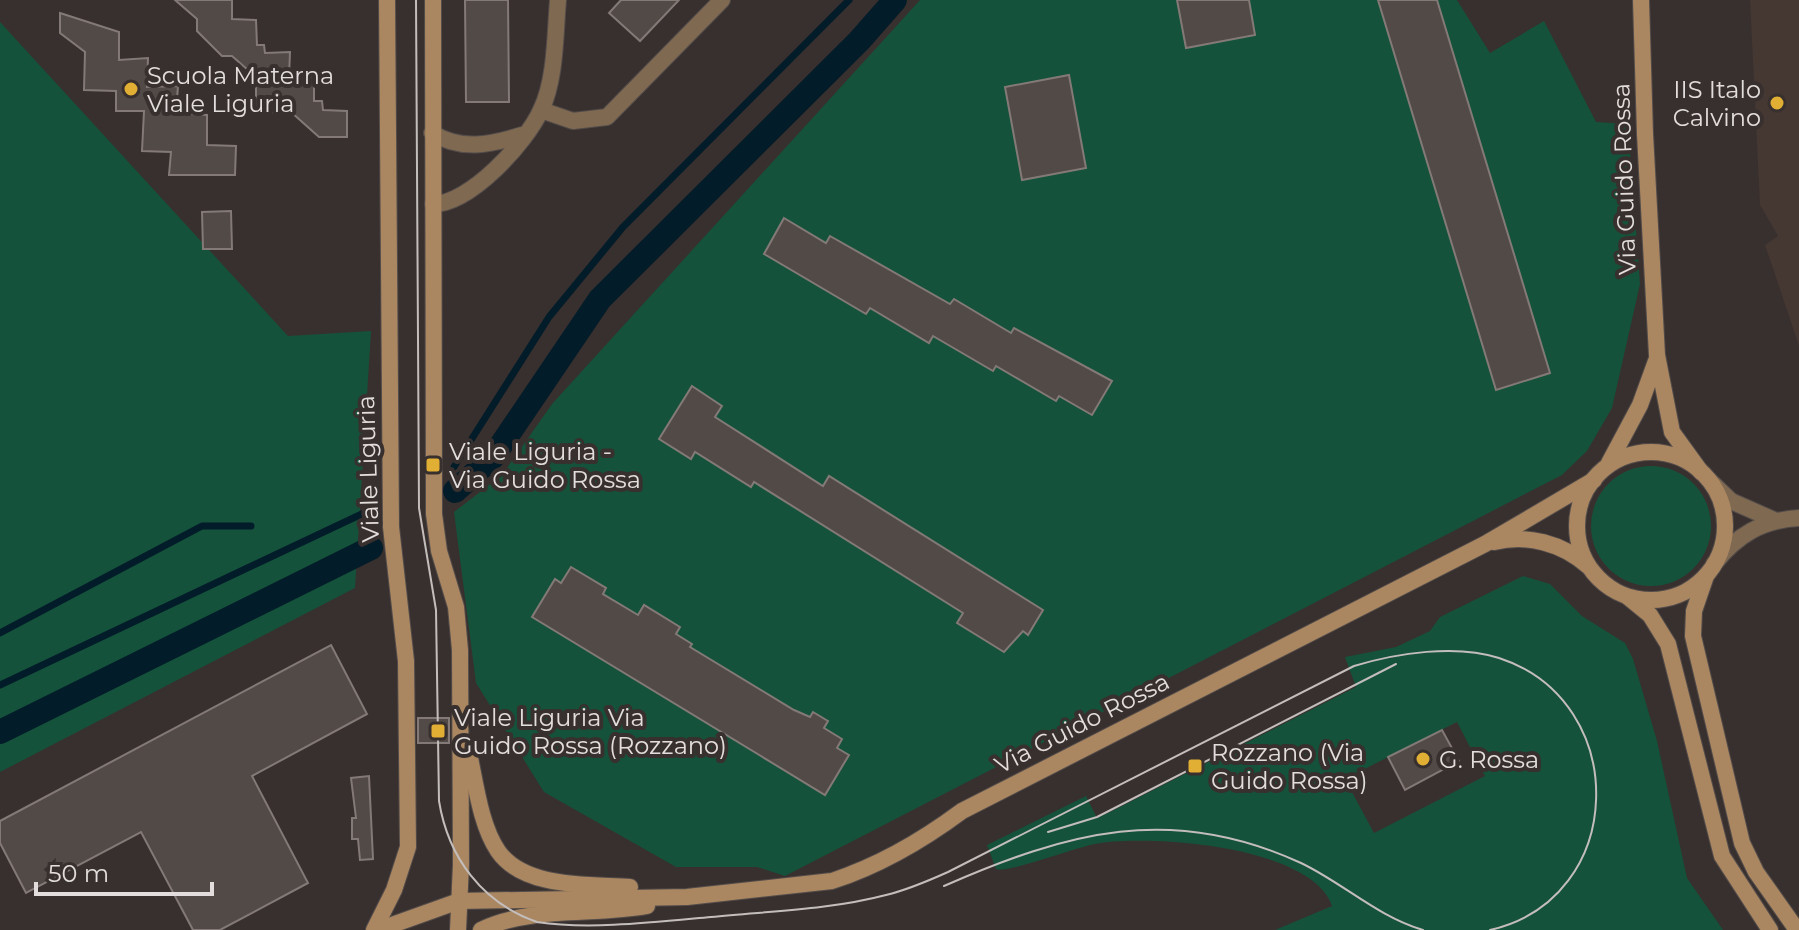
<svg xmlns="http://www.w3.org/2000/svg" width="1799" height="930" viewBox="0 0 1799 930" font-family="Montserrat,sans-serif">
	<style>
		.built { fill: #453732 }
		.green { fill: #15523b; fill-rule: evenodd }
		.lines { fill: none; stroke-linecap: round; stroke-linejoin: round }
		.stream { stroke: #031c29; stroke-width: 7 }
		.canal { stroke: #031c29; stroke-width: 24 }
		.building { fill: #524a47; stroke: #837a77; stroke-width: 2 }
		.street-casing { stroke: #534c4a; stroke-width: 18 }
		.secondary-casing { stroke: #534c4a; stroke-width: 18 }
		.street { stroke: #7f6951; stroke-width: 16 }
		.secondary { stroke: #aa8761; stroke-width: 16 }
		.tram { stroke: #c3bdbc; stroke-width: 2 }
		.poi-dot { fill: #e1af34; stroke: #38302e; stroke-width: 3 }
		.labels { text-anchor: middle; dominant-baseline: central; stroke-width: 8; stroke-linejoin: round; paint-order: stroke }
		.poi-label { font-size: 24px; fill: #e3dedd; stroke: #38302e; text-anchor: start }
		.street-label { font-size: 24px; fill: #e3dedd; stroke: #38302e }
	</style>
	<rect width="100%" height="100%" fill="#38302e"/>
	<polygon class="built" points="1750,0 1799,0 1799,346 1765,245 1778,236 1760,205"/>
	<g class="green">
		<polygon points="920,0 1457,0 1490,53 1544,21 1596,122 1628,124 1640,284 1612,408 1587,451 1562,475 785,876 757,867 676,867 544,792 476,683 454,512 502,475 552,404"/>
		<polygon points="0,22 288,336 371,331 355,588 0,772"/>
		<circle cx="1651" cy="526" r="60"/>
		<path d="M1523,576L1550,584L1582,616L1625,643L1633,659L1657,741L1687,878L1723,930H1275L1332,906C1313,846 1149,834 1095,844C1077,847 1006,874 996,869L987,845L1086,796L1097,818L1112,811L1356,687L1345,657L1396,647L1430,631L1440,617ZM1457,722L1485,776L1374,833L1345,779Z"/>
	</g>
	<g class="lines">
		<g class="stream">
			<polyline points="454,467 549,317 623,227 849,0"/>
			<polyline points="0,633 202,526 251,526"/>
			<polyline points="0,685 368,511"/>
		</g>
		<g class="canal">
			<polyline points="455,491 493,457 600,299 859,41 895,0"/>
			<polyline points="0,732 371,548"/>
		</g>
	</g>
	<g class="building">
		<polygon points="175,0 232,0 232,19 256,20 257,45 264,45 265,53 290,52 289,77 314,77 314,101 322,101 323,110 347,111 347,137 319,137 291,112 256,113 256,77 232,56 222,56 197,31 197,19"/>
		<polygon points="465,0 508,0 509,102 466,102"/>
		<polygon points="621,0 679,0 640,41 609,13"/>
		<polygon points="1177,0 1249,0 1255,35 1186,48"/>
		<polygon points="1378,0 1437,0 1550,373 1496,390"/>
		<polygon points="60,13 119,32 119,60 148,58 147,87 178,86 176,113 207,115 207,145 236,146 235,175 169,175 171,152 142,151 144,111 116,111 116,91 84,90 85,52 60,33"/>
		<polygon points="1069,75 1086,168 1022,180 1005,87"/>
		<polygon points="231,211 232,249 203,249 202,212"/>
		<polygon points="784,218 826,243 830,236 950,304 954,299 1011,333 1014,328 1112,381 1092,415 1059,396 1056,401 996,366 993,371 933,336 929,343 870,308 866,314 764,254"/>
		<polygon points="692,386 722,406 715,417 823,486 829,476 1043,610 1028,635 1023,631 1004,652 957,623 963,613 754,482 751,487 695,452 691,459 659,439"/>
		<polygon points="571,567 606,588 603,594 638,615 644,605 680,627 676,634 692,644 690,647 794,710 810,717 813,712 828,721 824,728 842,739 837,748 849,755 825,795 532,617 555,579 561,583"/>
		<polygon points="331,645 367,714 252,776 308,883 220,930 193,930 141,832 26,893 0,843 0,821"/>
		<rect x="418" y="718" width="31" height="25"/>
		<polygon points="1442,730 1459,761 1405,790 1388,757"/>
		<polygon points="369,776 373,859 360,860 358,839 352,839 352,818 356,818 351,778"/>
	</g>
	<g class="lines">
		<g class="street-casing">
			<g id="street">
				<polyline points="541,110 573,121 607,117 722,0"/>
				<path d="M432,133C461,151 490,145 522,135"/>
				<path d="M433,204C470,204 526,143 541,110C556,79 555,34 558,0"/>
				<polyline points="1709,480 1731,501 1774,520"/>
				<path d="M1714,564C1737,535 1762,520 1799,518"/>
			</g>
		</g>
		<g class="secondary-casing">
			<g id="secondary">
				<polyline points="433,0 434,514 439,551 456,607 460,650 461,864 458,930"/>
				<polyline points="1641,0 1645,134 1657,355 1672,432 1701,472"/>
				<circle cx="1651" cy="526" r="74"/>
				<polyline points="1609,463 1640,405 1656,361"/>
				<path d="M1494,542C1527,534 1562,543 1588,566"/>
				<polyline points="1706,576 1694,611 1693,636 1742,843 1756,872 1797,930"/>
				<polyline points="1628,597 1650,615 1668,644 1722,856 1770,930"/>
				<path d="M467,744C475,777 479,823 498,851C524,889 590,884 630,887"/>
				<polyline points="374,930 394,890 408,847 406,661 391,527 387,0"/>
				<path d="M378,930L459,901L687,897L832,881C878,866 923,840 962,811L1485,544L1594,480"/>
				<path d="M481,930C530,906 594,916 647,906"/>
			</g>
		</g>
		<use href="#street" class="street"/>
		<use href="#secondary" class="secondary"/>
		<g class="tram">
			<path d="M416,0L419,508L436,610L439,801C448,857 482,903 537,922C589,930 657,922 711,917C769,911 829,910 886,895C907,890 928,881 948,872L1354,666C1397,653 1456,644 1499,658C1632,701 1628,899 1490,930"/>
			<polyline points="1048,832 1097,817 1396,664"/>
			<path d="M944,886C1067,832 1171,803 1301,863C1343,883 1378,917 1423,930"/>
		</g>
	</g>
	<g class="poi-dot">
		<circle cx="131" cy="89" r="8"/>
		<circle cx="1777" cy="103" r="8"/>
		<rect x="425" y="457" width="16" height="16" rx="4"/>
		<rect x="430" y="723" width="16" height="16" rx="4"/>
		<circle cx="1423" cy="759" r="8"/>
		<rect x="1187" y="758" width="16" height="16" rx="4"/>
	</g>
	<g class="labels">
		<g class="poi-label">
			<text x="147" y="75">Scuola Materna<tspan x="147" dy="28">Viale Liguria</tspan></text>
			<text x="1761" y="89" text-anchor="end">IIS Italo<tspan x="1761" dy="28">Calvino</tspan></text>
			<text x="449" y="451">Viale Liguria -<tspan x="449" dy="28">Via Guido Rossa</tspan></text>
			<text x="454" y="717">Viale Liguria Via<tspan x="454" dy="28">Guido Rossa (Rozzano)</tspan></text>
			<text x="1211" y="752">Rozzano (Via<tspan x="1211" dy="28">Guido Rossa)</tspan></text>
			<text x="1439" y="759">G. Rossa</text>
		</g>
		<g class="street-label">
			<text transform="translate(1624 179) rotate(-92)">Via Guido Rossa</text>
			<text transform="translate(368 469) rotate(-92)">Viale Liguria</text>
			<text transform="translate(1082 723) rotate(-27)">Via Guido Rossa</text>
		</g>
	</g>
	<path d="M36 882v12h176v-12" fill="none" stroke="#e3dedd" stroke-width="4"/>
	<text x="48" y="882" font-size="24" fill="#e3dedd" stroke="#38302e" stroke-width="6" paint-order="stroke">50 m</text>
</svg>
